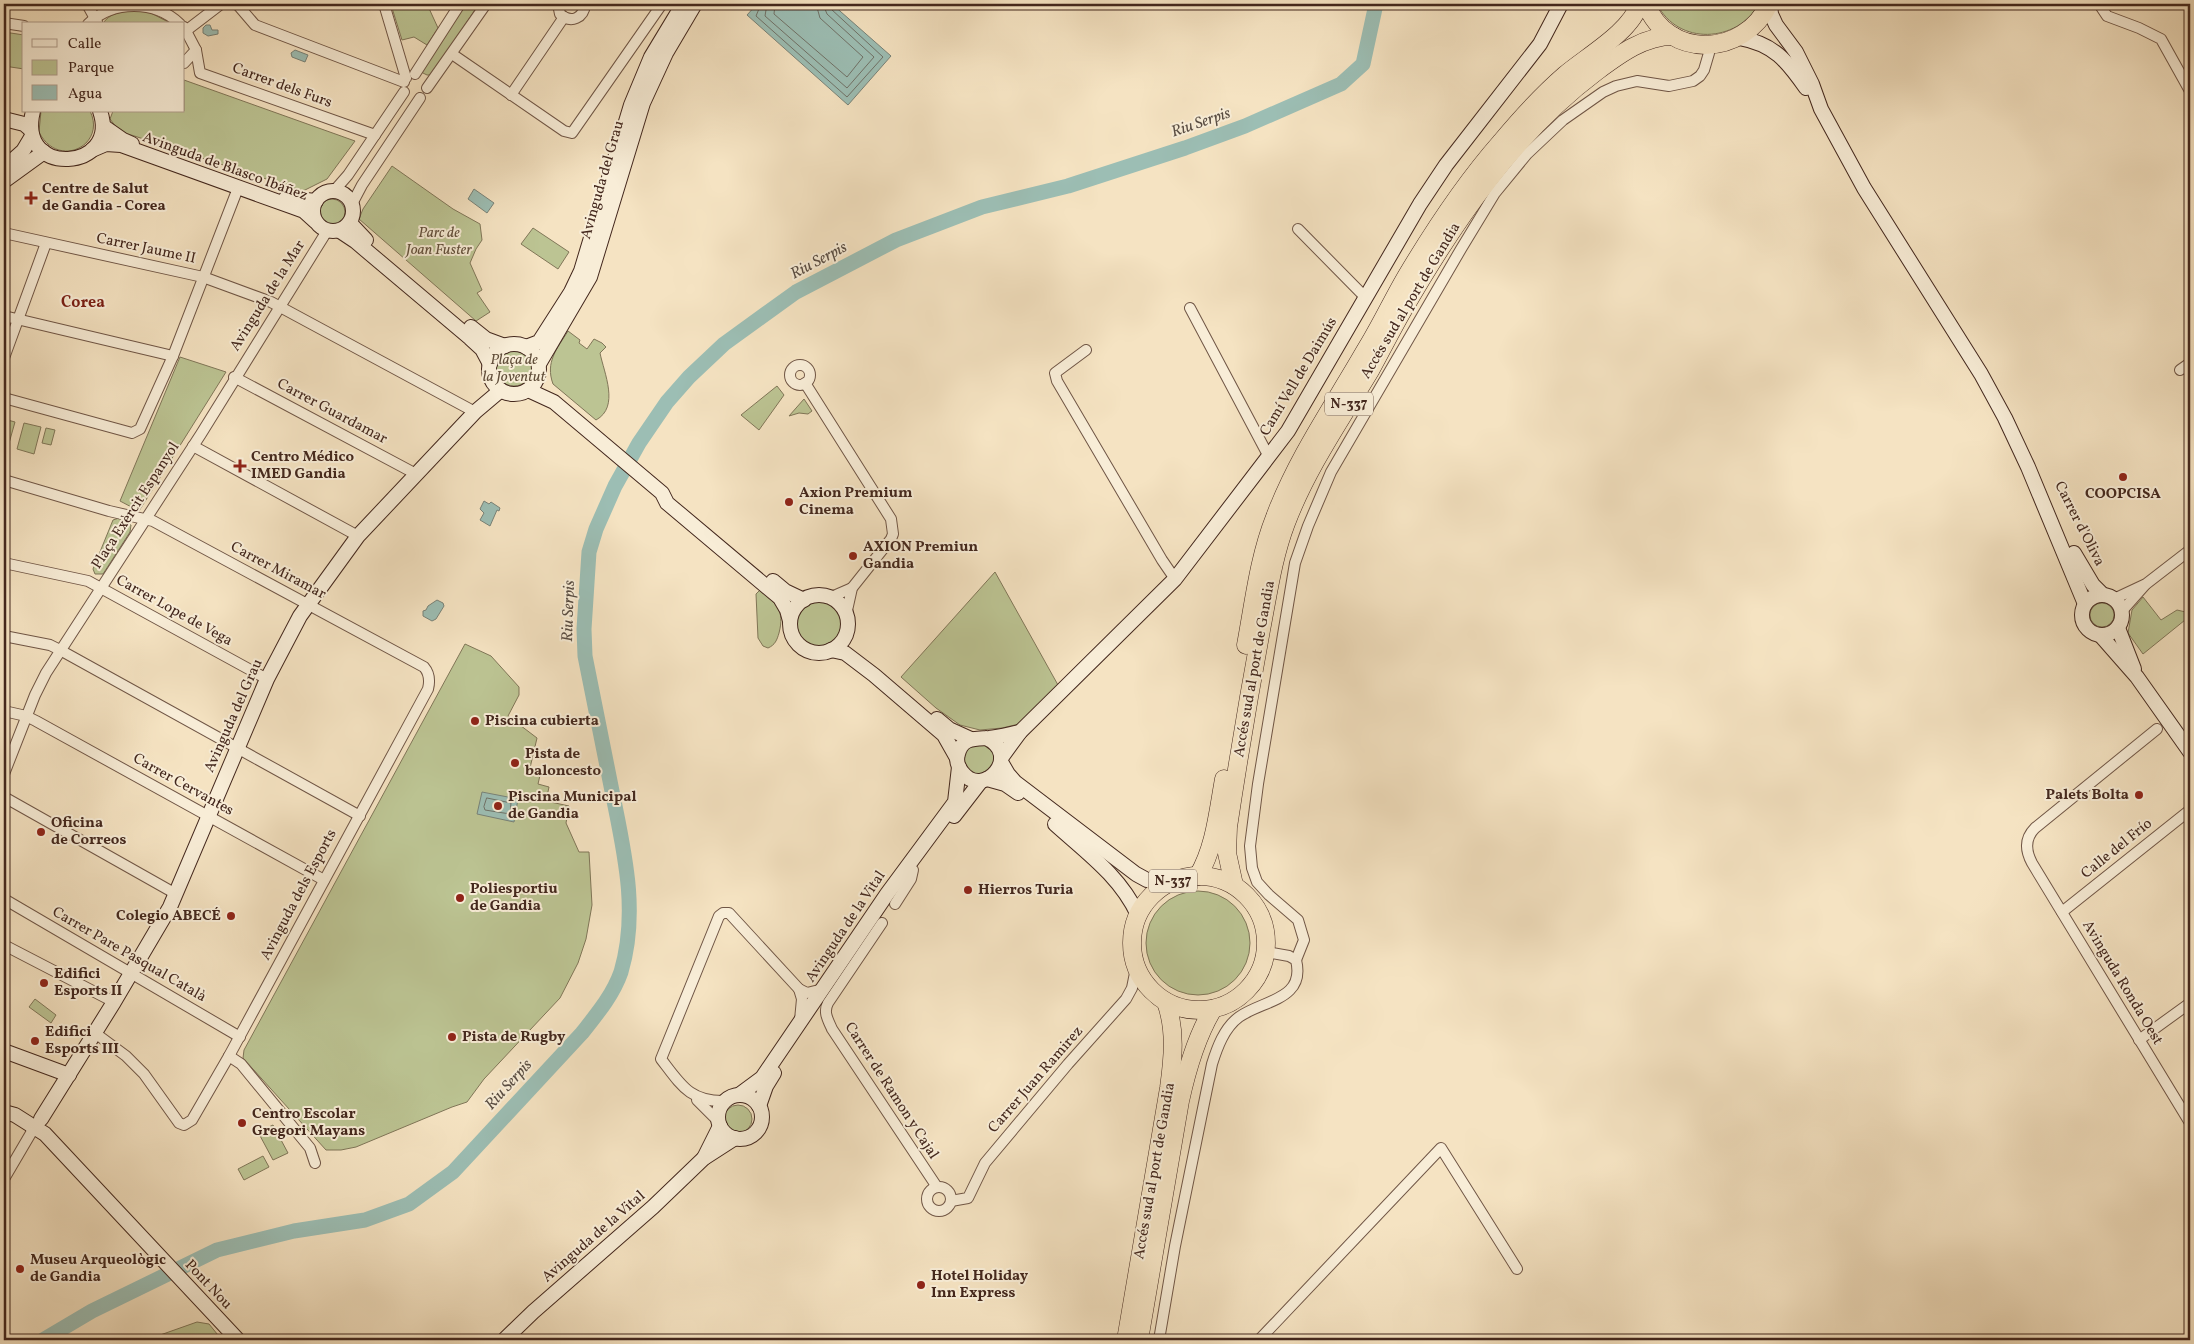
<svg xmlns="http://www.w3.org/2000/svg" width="2194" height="1344" viewBox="0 0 2194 1344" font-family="Vollkorn,serif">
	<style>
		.green { fill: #bcc493; stroke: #807658 }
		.water { fill: #9cbeb4; stroke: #788278 }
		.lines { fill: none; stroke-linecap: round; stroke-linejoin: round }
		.shore { stroke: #707268; stroke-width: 1 }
		.river { stroke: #9cbeb4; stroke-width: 15 }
		.street-casing { stroke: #705646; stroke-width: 12 }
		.secondary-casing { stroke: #43271d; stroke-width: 16 }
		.highway-casing { stroke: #43271d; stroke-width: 19 }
		.street { stroke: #f8edd7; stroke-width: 10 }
		.secondary { stroke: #f8edd7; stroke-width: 14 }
		.highway { stroke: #f5e3c2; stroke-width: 18 }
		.poi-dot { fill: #8f2418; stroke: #f8edd7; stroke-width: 2 }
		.labels { text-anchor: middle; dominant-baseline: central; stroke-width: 4; stroke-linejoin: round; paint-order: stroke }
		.shield { fill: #f8edd7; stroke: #796255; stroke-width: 1 }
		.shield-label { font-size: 14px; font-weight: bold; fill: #43271d }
		.street-label { font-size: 15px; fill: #43271d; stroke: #f8edd7 }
		.poi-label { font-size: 15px; font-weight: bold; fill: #43271d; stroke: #f8edd7; text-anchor: start }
		.park-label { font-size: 15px; font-style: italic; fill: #614e3a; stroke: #f8edd7 }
		.water-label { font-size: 16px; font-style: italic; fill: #594d43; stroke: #f8edd7 }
		.neighbourhood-label { font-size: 16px; font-weight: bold; fill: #7a1f14; stroke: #f8edd7 }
	</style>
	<rect width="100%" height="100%" fill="#f5e3c2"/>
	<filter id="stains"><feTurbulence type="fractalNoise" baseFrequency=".004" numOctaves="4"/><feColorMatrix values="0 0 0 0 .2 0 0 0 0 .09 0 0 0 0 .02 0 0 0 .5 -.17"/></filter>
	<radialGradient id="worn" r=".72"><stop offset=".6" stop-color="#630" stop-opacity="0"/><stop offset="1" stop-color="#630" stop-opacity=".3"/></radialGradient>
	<g class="green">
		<polygon points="408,4 427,4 438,28 427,45 414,37 402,40 392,8"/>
		<polygon points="466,4 479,4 431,75 427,75 421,72"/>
		<path d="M1657,4H1759C1737,43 1678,46 1657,4Z"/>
		<path d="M133,10L149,12L172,24H103C108,13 123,12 133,10Z"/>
		<polygon points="4,32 24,35 24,69 4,66"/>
		<polygon points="184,80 355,141 327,179 303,191 119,131 110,119 113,111 184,111"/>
		<path d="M41,111H90C107,145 58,170 39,132Z"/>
		<polygon points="392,166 453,209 480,224 482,240 476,249 470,263 482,290 477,293 490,312 476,321 359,219 363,209"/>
		<circle cx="332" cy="212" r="13"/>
		<polygon points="533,228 569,252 558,269 521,244"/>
		<path d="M568,331L580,340L579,343L587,349L594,339L602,343L606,347L600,353C604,373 620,407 596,420L553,384C545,362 557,349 568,331Z"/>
		<circle cx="514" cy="368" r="18"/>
		<polygon points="180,357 226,372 139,511 120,501"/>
		<polygon points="777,386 784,395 759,430 741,415"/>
		<polygon points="804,399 812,411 808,414 799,413 789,416"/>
		<polygon points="4,419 15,422 4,461"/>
		<polygon points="24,423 41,427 34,454 17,449"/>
		<polygon points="46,428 55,430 51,445 42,443"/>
		<polygon points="119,518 131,525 130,532 103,574 95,574 93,569 113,520"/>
		<polygon points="995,572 1058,685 1019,724 1002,728 980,730 960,725 936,708 901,677"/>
		<path d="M760,590C776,603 785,610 779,633C777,640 775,645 768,648L763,646L758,638L756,594Z"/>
		<polygon points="2143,597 2161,620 2177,610 2190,613 2190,616 2143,654 2128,633 2132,610"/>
		<circle cx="819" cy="624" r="22"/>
		<circle cx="2102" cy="615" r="12"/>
		<polygon points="465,644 491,656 519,687 519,695 508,716 537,738 530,768 541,771 538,784 549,787 546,801 569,806 566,823 579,852 589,852 592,905 586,939 578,963 560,998 484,1079 467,1102 452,1107 356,1147 341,1150 326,1150 243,1058 244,1050"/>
		<polygon points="985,743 997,755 992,771 976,775 964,765 964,755 969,746"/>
		<circle cx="1198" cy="943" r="52"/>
		<polygon points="35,999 56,1015 51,1023 29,1007"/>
		<circle cx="738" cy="1119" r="14"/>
		<polygon points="273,1125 288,1153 273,1160 258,1132"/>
		<polygon points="263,1156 269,1167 244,1180 238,1169"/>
		<polygon points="197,1322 209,1324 222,1340 146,1340"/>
	</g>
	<g class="water">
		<polygon points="757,4 832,4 891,56 848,105 747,15"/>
		<polygon points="206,25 210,25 212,30 218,30 218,34 208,36 203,33 203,28"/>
		<polygon points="295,50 308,55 305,62 292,57 291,53"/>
		<polygon points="474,189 494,203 487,213 468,199"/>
		<polygon points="484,501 489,504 491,502 500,508 499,511 497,510 490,526 480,520 484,513 480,509"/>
		<polygon points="437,600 443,603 444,606 436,619 432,621 423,616 423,611 426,610 428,606"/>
		<polygon points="482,792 518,799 514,822 477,814"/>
	</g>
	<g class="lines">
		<g class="shore">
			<polyline points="761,4 756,16 847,97 883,57 831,9 829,4"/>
			<polyline points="767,4 765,16 847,88 874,57 827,14 823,4"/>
			<polyline points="775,4 774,14 847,77 863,57 820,18 816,4"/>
			<polygon points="487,798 511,803 510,814 485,810 484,807"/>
		</g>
		<path class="river" d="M43,1340L92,1311L217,1250L294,1231L365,1220L409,1204L453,1172L582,1033C597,1014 613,995 621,972C639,911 624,851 612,791C603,746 594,701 585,656L584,629L589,552L596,529L615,486L639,443L667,402L689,377L724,344L796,292L896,240L982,207L1068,186L1185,148L1245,126L1341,84L1363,64L1376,4"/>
		<g class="street-casing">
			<g id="street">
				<polyline points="87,4 97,22"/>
				<polyline points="237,4 255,25 404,82"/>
				<polyline points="384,4 406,78"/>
				<path d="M558,4L560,14C571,24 584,18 585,4"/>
				<polyline points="2099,4 2107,16 2139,28 2161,39 2190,91"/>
				<polyline points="4,23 24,26"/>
				<path d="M88,24C113,0 155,0 180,24"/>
				<polyline points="184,27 196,50 200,73 375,135"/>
				<polyline points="187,30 221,4"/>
				<polyline points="452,54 564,131 572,133 662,4"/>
				<polyline points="184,63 196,50"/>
				<polyline points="415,74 460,4"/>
				<polyline points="427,88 486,4"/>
				<polyline points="511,95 564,17"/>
				<polyline points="334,191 348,175 404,92"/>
				<polyline points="352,204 362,185 420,98"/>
				<polyline points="1298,229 1366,298"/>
				<polyline points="4,233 203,277 271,302 475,412"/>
				<polyline points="1190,308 1269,457"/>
				<polyline points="4,316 173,356"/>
				<polyline points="1086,350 1055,373 1057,381 1162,560 1175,579"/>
				<polyline points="4,358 46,243"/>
				<circle cx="800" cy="375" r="10"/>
				<polyline points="2180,370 2190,363"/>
				<polyline points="234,377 416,474"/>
				<polyline points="805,383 891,519 893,534 891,539 852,588 846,615"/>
				<polyline points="4,398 132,433 140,429 173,356 238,188"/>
				<polyline points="193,446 358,536"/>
				<path d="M4,480L109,511L153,521L424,667C430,674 430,681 428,689L229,1056L192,1120L184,1125L179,1123L144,1074L126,1056L95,1033"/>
				<polyline points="4,563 88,581 267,679"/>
				<polyline points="829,598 852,588"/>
				<polyline points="2114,599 2146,584 2190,550"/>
				<polyline points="2122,611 2145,585"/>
				<polyline points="4,636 50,645 60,650 360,816"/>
				<polyline points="4,711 26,716 36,721 324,880"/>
				<path d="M2157,729L2035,828C2025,838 2025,850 2032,863L2190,1123"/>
				<polyline points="4,774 35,695 46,673 201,434 327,231"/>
				<polyline points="4,797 176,894"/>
				<polyline points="4,899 240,1037"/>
				<polyline points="895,904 911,879 913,870"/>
				<polyline points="2062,912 2190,810"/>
				<path d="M882,923L828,1003C823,1012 828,1020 832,1029L937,1187"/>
				<polyline points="4,945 114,1002"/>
				<polyline points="1296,960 1304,940 1298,920 1269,895 1257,882 1252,868 1250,846 1258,784 1295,563 1308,526 1331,472 1461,249 1495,193 1527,154 1563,120 1603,92 1616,86 1637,81 1669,86 1693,81 1700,76 1704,70 1709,53 1709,45"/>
				<polyline points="799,989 802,999 800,1020"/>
				<polyline points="2139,1040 2190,1003"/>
				<polyline points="229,1056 241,1064 310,1148 315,1163"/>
				<polyline points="697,1100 718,1121"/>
				<path d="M725,1101C690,1102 681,1085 661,1059L719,916L723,913H729L799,989L807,993L823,989"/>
				<polyline points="4,1179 31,1133 32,1125"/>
				<circle cx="939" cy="1199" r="12"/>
				<polyline points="951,1201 968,1198 985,1163 1068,1064 1126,999 1132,988 1136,968"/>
				<path d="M1159,1340L1175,1246L1212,1064C1217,1048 1224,1028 1239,1017C1263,1000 1306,1000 1296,960L1289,956L1266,952"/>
				<polyline points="1259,1340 1441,1148 1517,1269"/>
			</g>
		</g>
		<g class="secondary-casing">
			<g id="secondary">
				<polyline points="1770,4 1771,14 1776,25 1796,52 1812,84 1821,109 1864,188 1981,374 2005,418 2028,467 2085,604"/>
				<path d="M1740,38C1774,44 1787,61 1806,88"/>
				<path d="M33,111C16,179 121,171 100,111"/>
				<polyline points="4,119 24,124 31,130"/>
				<polyline points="103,126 123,140 132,144"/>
				<polyline points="92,150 106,144 121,145 293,207 304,211 315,221"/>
				<polyline points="4,168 23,151 32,136"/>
				<polyline points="4,181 44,152"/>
				<circle cx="333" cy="211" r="20"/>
				<polyline points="286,198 316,201"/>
				<polyline points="350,223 366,240"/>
				<polyline points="340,231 355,241 470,338 482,349 490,364"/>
				<polyline points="471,327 486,339 505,346"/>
				<circle cx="514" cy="369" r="25"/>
				<polyline points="526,347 539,342 571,292 581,271 631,105 651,57 683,4"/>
				<polyline points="539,364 590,277 643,103 666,53 695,4"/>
				<polyline points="528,390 554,402 662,493 667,503 780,598 787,610 790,621"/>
				<polyline points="2074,553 2093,585 2103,595"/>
				<polyline points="773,581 785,591 804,600"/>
				<circle cx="2102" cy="615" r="20"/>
				<circle cx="819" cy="624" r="29"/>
				<polyline points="2118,628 2134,669"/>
				<polyline points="2101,636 2137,677 2190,752"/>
				<polyline points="831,650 845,653 874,675 944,735 957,758"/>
				<polyline points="937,719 949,729 971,739"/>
				<path d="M986,738C1023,755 983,800 962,772C958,767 956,760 958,754C962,737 975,739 989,738C999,737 1010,734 1020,732"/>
				<polyline points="1001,758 1020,732 1175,579 1288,431 1420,204 1446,165 1540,44 1561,4"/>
				<polyline points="1001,762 1008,774 1015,782 1136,874 1147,880 1170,882"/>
				<polyline points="987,779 1005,784 1018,793"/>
				<polyline points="954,816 981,781"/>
				<path d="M1055,824C1086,852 1120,876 1138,915"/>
				<polyline points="4,1051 69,1075"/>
				<polyline points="739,1095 762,1078 887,894 955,802 959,767"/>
				<circle cx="740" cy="1117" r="22"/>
				<polyline points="759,1106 766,1086 774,1073"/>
				<polyline points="4,1112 15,1115 45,1134 238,1340"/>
				<polyline points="41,1119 114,1002 170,907 267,679 300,616 358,536 475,412 501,390"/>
				<polyline points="704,1158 720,1126"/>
				<polyline points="504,1340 533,1312 653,1207 704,1158 735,1138"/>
			</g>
		</g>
		<g class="highway-casing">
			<g id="highway">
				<path d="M1646,4C1668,60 1744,57 1769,4"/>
				<path d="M1246,645C1254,602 1259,557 1275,517C1297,458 1334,405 1365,351C1380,327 1392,301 1406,277C1434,230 1465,183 1501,142C1521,118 1542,95 1565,75C1586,57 1632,31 1639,4"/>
				<circle cx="1199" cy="943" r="67"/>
				<path d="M1198,876C1215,847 1218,812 1224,779"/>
				<path d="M1234,885L1227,853L1228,827C1238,761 1249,695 1261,630C1268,594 1273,557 1286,523C1307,468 1341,419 1371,369C1382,349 1392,329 1403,310C1455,220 1513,134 1597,71C1620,54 1644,36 1673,36"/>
				<path d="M1126,1340L1169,1088C1173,1059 1176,1030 1166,1002"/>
				<path d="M1139,1340L1180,1101C1187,1069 1196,1037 1213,1009"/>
			</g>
		</g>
		<use href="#street" class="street"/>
		<use href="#secondary" class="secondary"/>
		<use href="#highway" class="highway"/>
	</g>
	<g class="poi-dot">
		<path d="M28.5 190.5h5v5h5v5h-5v5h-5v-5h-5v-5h5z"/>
		<path d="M237.5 458.5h5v5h5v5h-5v5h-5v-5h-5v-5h5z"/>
		<circle cx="2123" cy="477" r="5"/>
		<circle cx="789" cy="502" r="5"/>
		<circle cx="853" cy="556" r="5"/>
		<circle cx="475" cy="721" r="5"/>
		<circle cx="515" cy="763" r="5"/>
		<circle cx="2139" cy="795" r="5"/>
		<circle cx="498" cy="806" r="5"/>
		<circle cx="41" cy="832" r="5"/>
		<circle cx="968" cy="890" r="5"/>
		<circle cx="460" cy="898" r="5"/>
		<circle cx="231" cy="916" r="5"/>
		<circle cx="44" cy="983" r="5"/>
		<circle cx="452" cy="1037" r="5"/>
		<circle cx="35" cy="1041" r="5"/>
		<circle cx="242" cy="1123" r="5"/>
		<circle cx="20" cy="1269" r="5"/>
		<circle cx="921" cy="1285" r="5"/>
	</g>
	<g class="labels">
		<g class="shield">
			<rect x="1325" y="392.5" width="48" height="23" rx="4"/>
			<rect x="1149" y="869.5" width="48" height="23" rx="4"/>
		</g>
		<g class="shield-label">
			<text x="1349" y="404">N-337</text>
			<text x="1173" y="881">N-337</text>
		</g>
		<g class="street-label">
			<text transform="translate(282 86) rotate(20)">Carrer dels Furs</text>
			<text transform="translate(225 167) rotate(20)">Avinguda de Blasco Ibáñez</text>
			<text transform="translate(603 180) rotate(-74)">Avinguda del Grau</text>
			<text transform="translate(146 249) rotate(12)">Carrer Jaume II</text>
			<text transform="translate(268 296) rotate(-58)">Avinguda de la Mar</text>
			<text transform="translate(1411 301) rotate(-59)">Accés sud al port de Gandia</text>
			<text transform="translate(1299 377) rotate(-59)">Camí Vell de Daimús</text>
			<text transform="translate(332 412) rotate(28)">Carrer Guardamar</text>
			<text transform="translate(136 506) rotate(-57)">Plaça Exèrcit Espanyol</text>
			<text transform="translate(2079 524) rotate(63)">Carrer d'Oliva</text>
			<text transform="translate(278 571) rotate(28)">Carrer Miramar</text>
			<text transform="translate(174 611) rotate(29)">Carrer Lope de Vega</text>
			<text transform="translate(1255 669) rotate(-80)">Accés sud al port de Gandia</text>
			<text transform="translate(234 716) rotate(-66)">Avinguda del Grau</text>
			<text transform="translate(183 785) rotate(29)">Carrer Cervantes</text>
			<text transform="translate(2117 849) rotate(-39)">Calle del Frío</text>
			<text transform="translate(299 895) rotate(-62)">Avinguda dels Esports</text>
			<text transform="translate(846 927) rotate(-56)">Avinguda de la Vital</text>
			<text transform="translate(129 955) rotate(30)">Carrer Pare Pasqual Català</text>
			<text transform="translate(2122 983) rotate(59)">Avinguda Ronda Oest</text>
			<text transform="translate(1036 1080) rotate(-49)">Carrer Juan Ramirez</text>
			<text transform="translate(891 1091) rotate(57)">Carrer de Ramon y Cajal</text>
			<text transform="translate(1155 1171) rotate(-80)">Accés sud al port de Gandia</text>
			<text transform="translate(594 1237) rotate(-41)">Avinguda de la Vital</text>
			<text transform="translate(208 1285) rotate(47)">Pont Nou</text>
		</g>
		<g class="poi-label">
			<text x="42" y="189">Centre de Salut<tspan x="42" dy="17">de Gandia - Corea</tspan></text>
			<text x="251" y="457">Centro Médico<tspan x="251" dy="17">IMED Gandia</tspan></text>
			<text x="799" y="493">Axion Premium<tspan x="799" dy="17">Cinema</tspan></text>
			<text x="2123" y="494" text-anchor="middle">COOPCISA</text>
			<text x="863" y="547">AXION Premiun<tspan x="863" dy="17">Gandia</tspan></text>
			<text x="485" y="721">Piscina cubierta</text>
			<text x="525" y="754">Pista de<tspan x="525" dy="17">baloncesto</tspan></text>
			<text x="2129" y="795" text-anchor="end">Palets Bolta</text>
			<text x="508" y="797">Piscina Municipal<tspan x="508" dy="17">de Gandia</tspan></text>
			<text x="51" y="823">Oficina<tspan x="51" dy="17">de Correos</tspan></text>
			<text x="470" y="889">Poliesportiu<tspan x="470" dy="17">de Gandia</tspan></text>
			<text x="978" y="890">Hierros Turia</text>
			<text x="221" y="916" text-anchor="end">Colegio ABECÉ</text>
			<text x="54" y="974">Edifici<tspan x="54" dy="17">Esports II</tspan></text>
			<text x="45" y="1032">Edifici<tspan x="45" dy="17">Esports III</tspan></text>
			<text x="462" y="1037">Pista de Rugby</text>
			<text x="252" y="1114">Centro Escolar<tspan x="252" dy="17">Gregori Mayans</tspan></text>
			<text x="30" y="1260">Museu Arqueològic<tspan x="30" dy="17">de Gandia</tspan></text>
			<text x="931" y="1276">Hotel Holiday<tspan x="931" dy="17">Inn Express</tspan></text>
		</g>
		<g class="park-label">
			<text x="439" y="233">Parc de<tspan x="439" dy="17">Joan Fuster</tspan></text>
			<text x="514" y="360">Plaça de<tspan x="514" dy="17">la Joventut</tspan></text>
		</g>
		<g class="water-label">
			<text transform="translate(1201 123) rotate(-19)">Riu Serpis</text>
			<text transform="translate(819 261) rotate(-28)">Riu Serpis</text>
			<text transform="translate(569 611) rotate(-88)">Riu Serpis</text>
			<text transform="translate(509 1085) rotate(-48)">Riu Serpis</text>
		</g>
		<g class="neighbourhood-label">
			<text x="83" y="303">Corea</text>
		</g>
	</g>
	<rect width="2194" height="1344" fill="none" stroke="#f5e3c2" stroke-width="20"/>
	<rect x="5" y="5" width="2184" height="1334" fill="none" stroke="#43271d" stroke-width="2.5"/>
	<rect x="10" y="10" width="2174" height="1324" fill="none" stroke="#43271d"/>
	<rect x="22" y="22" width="162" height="90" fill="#f8edd7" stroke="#b09e8d"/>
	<rect x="32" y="39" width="25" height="8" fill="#f8edd7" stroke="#b09e8d"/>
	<text x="68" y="48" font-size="15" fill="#43271d">Calle</text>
	<rect x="32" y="60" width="25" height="15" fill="#bcc493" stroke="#b09e8d"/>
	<text x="68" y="72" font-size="15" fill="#43271d">Parque</text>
	<rect x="32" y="85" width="25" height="15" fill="#9cbeb4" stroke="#b09e8d"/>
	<text x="68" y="98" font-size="15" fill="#43271d">Agua</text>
	<rect width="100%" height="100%" filter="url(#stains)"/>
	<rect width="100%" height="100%" fill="url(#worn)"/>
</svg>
